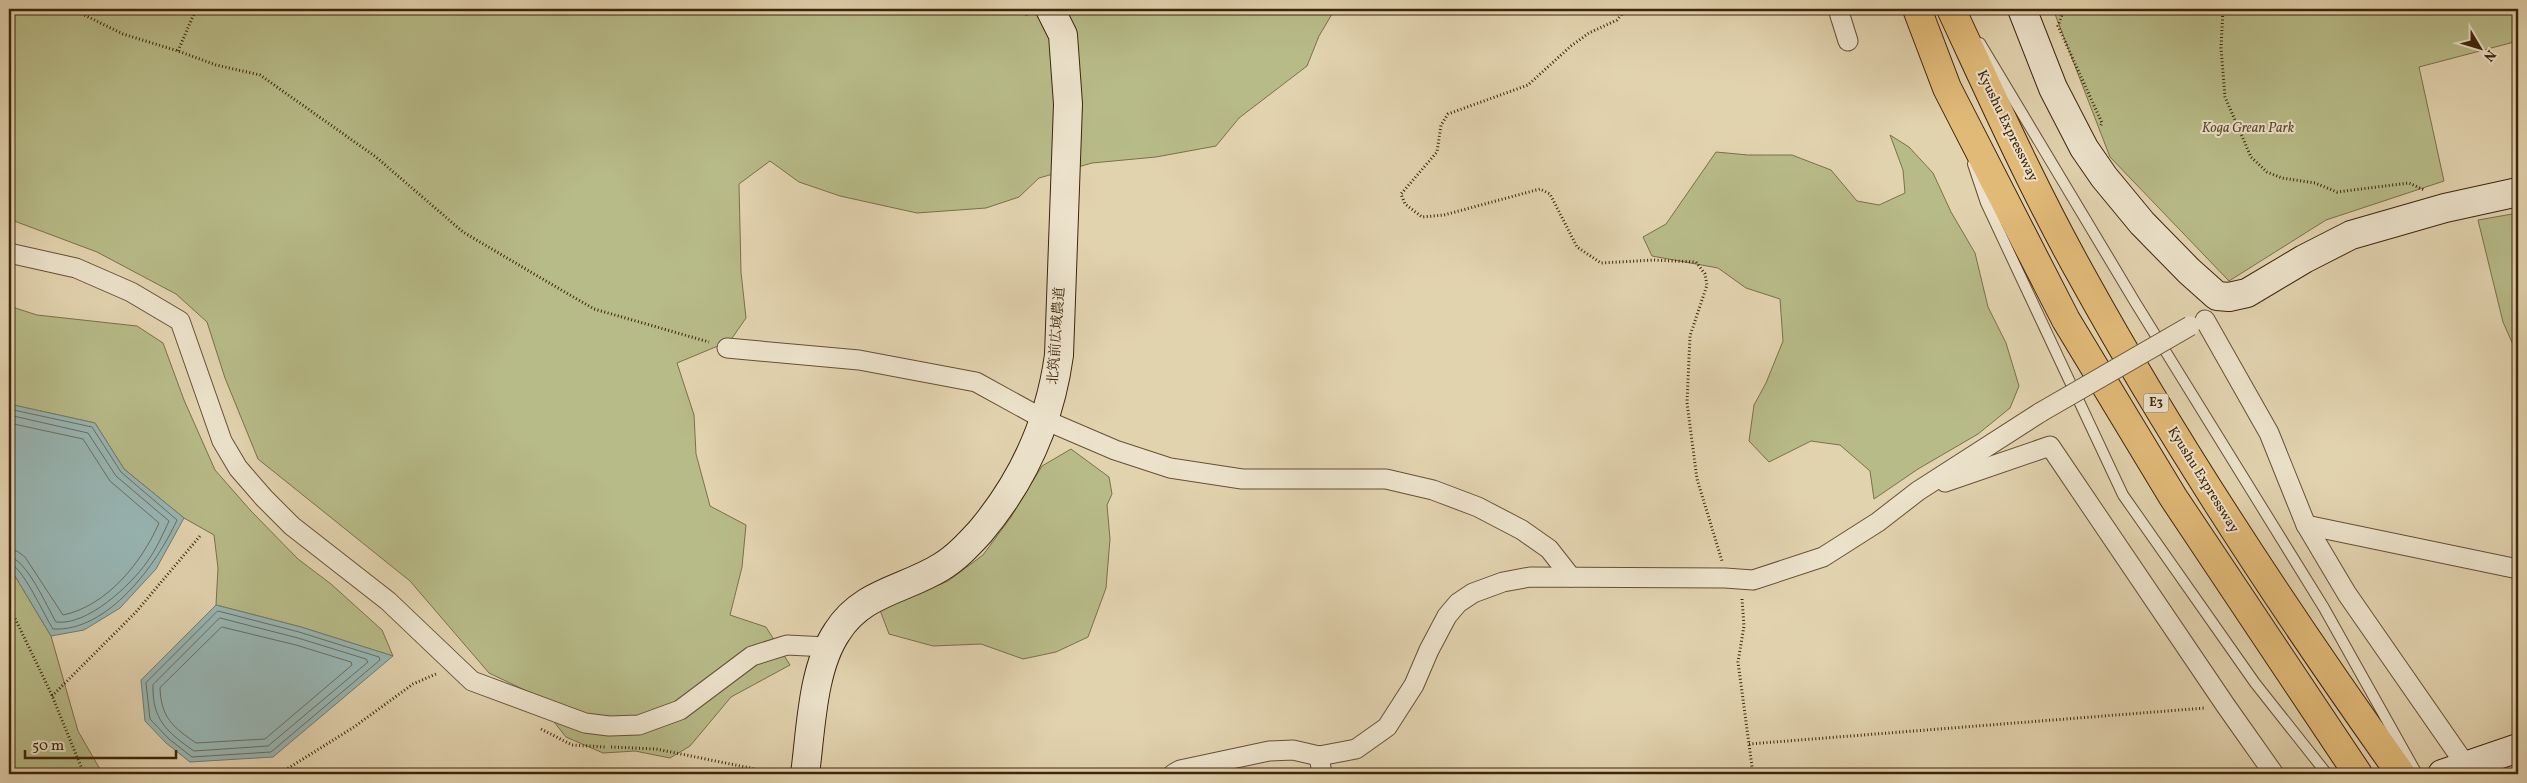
<svg xmlns="http://www.w3.org/2000/svg" width="2527" height="783" viewBox="0 0 2527 783" font-family="Vollkorn,'Noto Serif JP',serif">
	<style>
		.green { fill: #b7bb88; stroke: #7a704a }
		.water { fill: #98b6b4; stroke: #747c70 }
		.lines { fill: none; stroke-linecap: round; stroke-linejoin: round }
		.shore { stroke: #6b6e60; stroke-width: 1 }
		.lane-casing { stroke: #675034; stroke-width: 12 }
		.street-casing { stroke: #675034; stroke-width: 21 }
		.secondary-casing { stroke: #3e250b; stroke-width: 30 }
		.highway-casing { stroke: #3e250b; stroke-width: 30 }
		.path { stroke: #3e250b; stroke-width: 3; stroke-dasharray: 1 2.5; stroke-linecap: butt }
		.lane { stroke: #ece2cb; stroke-width: 10 }
		.street { stroke: #ece2cb; stroke-width: 19 }
		.secondary { stroke: #ece2cb; stroke-width: 28 }
		.highway { stroke: #e1ba78; stroke-width: 28 }
		.street-bridge-casing { stroke: #675034; stroke-width: 21; stroke-linecap: butt }
		.street-bridge { stroke: #ece2cb; stroke-width: 19 }
		.labels { text-anchor: middle; dominant-baseline: central; stroke-width: 4; stroke-linejoin: round; paint-order: stroke }
		.shield { fill: #ece2cb; stroke: #725e45; stroke-width: 1 }
		.shield-label { font-size: 12px; font-weight: bold; fill: #3e250b }
		.street-label { font-size: 14px; fill: #3e250b; stroke: #ece2cb }
		.park-label { font-size: 14px; font-style: italic; fill: #5c4a2a; stroke: #ece2cb }
	</style>
	<rect width="100%" height="100%" fill="#e2d3af"/>
	<filter id="stains"><feTurbulence type="fractalNoise" baseFrequency=".004" numOctaves="4"/><feColorMatrix values="0 0 0 0 .2 0 0 0 0 .09 0 0 0 0 .02 0 0 0 .5 -.17"/></filter>
	<radialGradient id="worn" r=".72"><stop offset=".6" stop-color="#630" stop-opacity="0"/><stop offset="1" stop-color="#630" stop-opacity=".3"/></radialGradient>
	<g class="green">
		<polygon points="9,9 1019,9 1026,16 1038,9 1335,9 1319,36 1307,66 1239,118 1216,146 1156,157 1092,163 1039,178 1019,197 986,208 917,213 840,196 799,182 770,161 739,184 741,272 746,318 730,341 677,363 694,415 696,454 710,506 746,525 742,567 730,615 766,627 790,665 731,697 690,746 670,758 635,751 603,753 566,737 531,693 489,673 410,581 258,459 225,378 207,322 176,294 97,252 9,219"/>
		<polygon points="2053,9 2518,9 2518,41 2419,67 2444,181 2326,220 2229,281 2110,157"/>
		<polygon points="1890,135 1909,147 1933,173 1951,212 1975,253 1988,307 2006,343 2019,386 2010,408 1978,434 1918,469 1874,499 1870,471 1840,445 1811,441 1769,462 1749,441 1754,405 1766,383 1783,341 1780,299 1746,288 1718,268 1652,256 1643,237 1666,224 1716,152 1748,155 1792,155 1831,170 1857,201 1879,205 1905,193 1903,170"/>
		<polygon points="2518,213 2518,356 2503,322 2478,220"/>
		<polygon points="9,306 37,315 137,326 163,343 184,400 215,470 251,511 298,559 331,584 382,630 393,656 301,627 216,605 218,568 214,535 184,518 124,469 95,423 9,404"/>
		<polygon points="1071,449 1109,477 1112,494 1107,505 1110,539 1106,588 1088,637 1056,652 1023,659 981,644 933,646 889,634 880,610 948,581 983,555 1011,517 1042,466"/>
		<polygon points="9,566 51,636 78,731 101,771 106,774 9,774"/>
	</g>
	<g class="water">
		<polygon points="9,404 95,423 124,469 184,518 156,569 120,608 84,630 51,636 9,566"/>
		<polygon points="216,605 301,627 393,656 273,757 190,762 166,743 145,721 141,680"/>
	</g>
	<g class="lines">
		<g class="shore">
			<path d="M9,409L92,427L121,472L177,520C157,564 108,632 53,629C45,617 22,565 9,563"/>
			<path d="M9,415L88,433L116,476L169,521C163,534 156,550 147,562C130,586 87,626 56,622C47,607 26,558 9,557"/>
			<path d="M9,423L83,439L110,481L159,523C142,562 107,606 63,615L25,557L17,551L9,550"/>
			<polygon points="218,611 299,632 379,657 380,660 271,752 192,757 169,739 150,719 146,683"/>
			<path d="M220,618L298,638L366,659L368,662L268,746L194,751C167,732 152,720 153,685Z"/>
			<path d="M222,627L296,645L351,662L352,665L265,739L196,743C173,727 161,718 160,688Z"/>
		</g>
		<g class="lane-casing">
			<g id="lane">
				<polyline points="1980,43 2135,302 2324,608 2417,774"/>
				<polyline points="1973,164 1986,203 2123,495 2255,683 2327,774"/>
			</g>
		</g>
		<g class="street-casing">
			<g id="street">
				<polyline points="1838,9 1848,41"/>
				<polyline points="9,253 76,268 131,292 180,321 222,441 238,468 264,498 292,526 388,601 472,681 585,723 609,726 639,725 680,710 752,656 787,645 827,647"/>
				<polyline points="2205,320 2269,433 2306,525 2347,594 2472,774"/>
				<polyline points="727,348 859,360 976,382 1045,420 1115,450 1170,468 1242,479 1386,479 1433,490 1478,507 1522,530 1549,549 1571,577"/>
				<polyline points="1945,482 2050,446 2226,706 2274,774"/>
				<polyline points="2306,525 2518,569"/>
				<polyline points="1319,756 1322,774"/>
				<polyline points="1173,774 1180,770 1269,751 1293,750 1319,756 1356,749 1387,727 1414,685 1429,650 1447,616 1458,603 1473,593 1503,582 1530,577 1725,578 1753,580 1823,557 1878,522 1918,491 2041,412"/>
			</g>
		</g>
		<g class="secondary-casing">
			<g id="secondary">
				<polyline points="2022,9 2053,88 2084,148 2104,177 2142,223 2189,271 2217,296 2229,297 2247,293 2304,259 2351,235 2445,208 2518,192"/>
				<path d="M805,774C811,730 812,669 837,632C862,592 904,590 941,567C956,558 968,545 980,532C1023,481 1050,421 1059,355L1068,104L1063,35L1050,9"/>
				<polyline points="2442,774 2518,748"/>
			</g>
		</g>
		<g class="highway-casing">
			<g id="highway">
				<polyline points="1917,9 1947,88 2066,320 2173,497 2358,774"/>
				<path d="M1951,9C1993,99 2034,191 2083,278C2178,450 2287,614 2401,774"/>
			</g>
		</g>
		<g class="path">
			<polyline points="72,9 123,34 178,51 216,65 260,75 376,157 463,232 546,281 594,309 709,342"/>
			<polyline points="1626,9 1617,20 1589,33 1571,46 1528,85 1448,114 1441,125 1437,152 1401,194 1405,204 1422,217 1444,215 1540,189 1550,194 1577,247 1601,263 1654,260 1696,262 1705,274 1707,285 1690,336 1687,403 1697,479 1722,561"/>
			<polyline points="2064,9 2058,26 2102,123 2100,127"/>
			<polyline points="2223,9 2221,48 2225,97 2251,157 2267,172 2282,178 2315,183 2337,192 2409,183 2424,190"/>
			<polyline points="178,51 196,9"/>
			<polyline points="1742,599 1744,626 1738,662 1753,774"/>
			<polyline points="9,606 51,693 84,774"/>
			<polyline points="52,696 136,612 200,536"/>
			<polyline points="541,729 572,745 605,747"/>
			<polyline points="1749,744 2205,708"/>
			<polyline points="611,747 656,749 780,774"/>
			<polyline points="279,774 354,727 413,684 436,674"/>
		</g>
		<use href="#lane" class="lane"/>
		<use href="#street" class="street"/>
		<use href="#secondary" class="secondary"/>
		<use href="#highway" class="highway"/>
		<g class="street-bridge-casing">
			<polyline id="street-bridge" points="2041,412 2190,326"/>
		</g>
		<use href="#street-bridge" class="street-bridge"/>
	</g>
	<g class="labels">
		<rect class="shield" x="2143.5" y="393.5" width="25" height="19" rx="4"/>
		<g class="shield-label">
			<text x="2156" y="403">E3</text>
		</g>
		<g class="street-label">
			<text transform="translate(2007 126) rotate(64)">Kyushu Expressway</text>
			<text transform="translate(1057 336) rotate(-86)">北筑前広域農道</text>
			<text transform="translate(2203 480) rotate(58)">Kyushu Expressway</text>
		</g>
		<g class="park-label">
			<text x="2248" y="128">Koga Grean Park</text>
		</g>
	</g>
	<rect width="2527" height="783" fill="none" stroke="#e2d3af" stroke-width="30"/>
	<rect x="10" y="10" width="2507" height="763" fill="none" stroke="#3e250b" stroke-width="2.5"/>
	<rect x="15" y="15" width="2497" height="753" fill="none" stroke="#3e250b"/>
	<g transform="translate(2480 48) rotate(128)" stroke="#ece2cb" stroke-width="4" paint-order="stroke">
	<path d="M0-4L9 19L0 12L-9 19Z" fill="#3e250b"/>
	<text y="-8" font-size="14" font-weight="bold" text-anchor="middle" fill="#3e250b">N</text>
	</g>
	<path d="M25 750v8h151v-8" fill="none" stroke="#3e250b" stroke-width="2.5"/>
	<text x="32" y="750" font-size="15" fill="#3e250b" stroke="#ece2cb" stroke-width="4" paint-order="stroke">50 m</text>
	<rect width="100%" height="100%" filter="url(#stains)"/>
	<rect width="100%" height="100%" fill="url(#worn)"/>
</svg>
